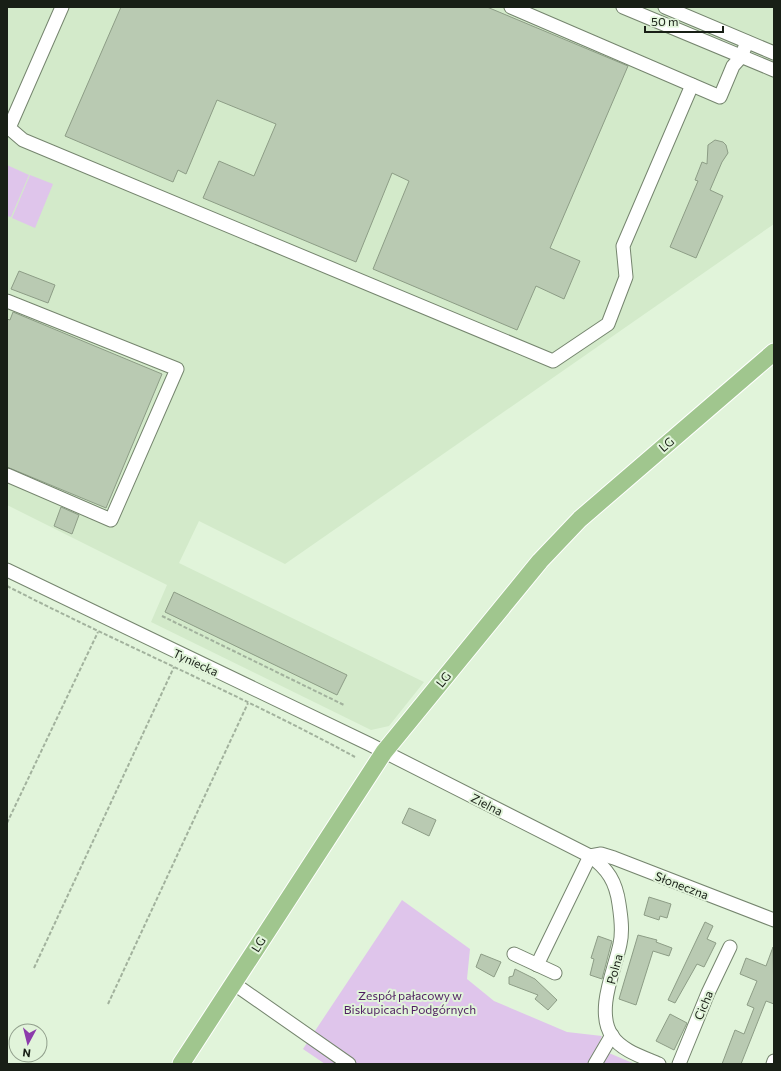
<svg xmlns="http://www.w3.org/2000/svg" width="781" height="1071" viewBox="0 0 781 1071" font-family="Commissioner,sans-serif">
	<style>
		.built { fill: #d3eaca }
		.green { fill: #dfc5eb }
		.building { fill: #b9cab2; stroke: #8d9d86 }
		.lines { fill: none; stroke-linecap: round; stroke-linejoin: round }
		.minor-casing { stroke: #75856e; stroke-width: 15 }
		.major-casing { stroke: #fff; stroke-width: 19 }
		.path { stroke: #a2b29d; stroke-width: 2; stroke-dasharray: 4 2; stroke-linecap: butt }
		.minor { stroke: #fff; stroke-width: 13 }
		.major { stroke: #a0c68e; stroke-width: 17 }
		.labels { text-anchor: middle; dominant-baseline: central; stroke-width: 4; stroke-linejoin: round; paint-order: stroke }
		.street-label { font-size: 12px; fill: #181f16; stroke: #e1f4da }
		.park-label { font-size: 12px; fill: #4e1d60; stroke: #e1f4da }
	</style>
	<rect width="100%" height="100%" fill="#e1f4da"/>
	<polygon class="built" points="7,7 774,7 774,224 285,564 199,521 179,563 424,682 389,726 371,730 151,622 167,585 7,505"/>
	<g class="green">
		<polygon points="7,165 29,175 11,217 7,216"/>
		<polygon points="30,175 53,184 35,228 12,218"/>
		<polygon points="402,900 470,949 467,979 494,1001 567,1032 602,1036 597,1048 635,1064 325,1064 303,1049"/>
	</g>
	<g class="building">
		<polygon points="121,7 487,7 628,66 550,248 580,261 564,299 536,286 517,330 373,269 409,181 392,173 356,262 203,198 219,161 254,176 276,124 217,100 186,174 178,170 173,182 65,136"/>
		<polygon points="715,140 723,142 726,145 728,153 722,162 710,190 723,196 696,258 670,247 698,181 695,180 702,162 707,164 708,145"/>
		<polygon points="19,271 55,285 48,303 11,289"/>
		<polygon points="13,312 162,374 106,508 7,467 7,319 10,320"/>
		<polygon points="61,507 79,515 72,534 54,526"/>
		<polygon points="174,592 347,675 337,695 165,612"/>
		<polygon points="409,808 436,820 429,836 402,823"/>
		<polygon points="649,897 671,904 667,918 660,916 659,920 644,915"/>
		<polygon points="705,922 713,926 707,939 716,943 704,967 697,964 675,1003 668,1000"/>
		<polygon points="638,935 657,940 656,942 672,948 669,956 653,951 636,1005 619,999"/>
		<polygon points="598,936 612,941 602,979 590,975 594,959 591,958"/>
		<polygon points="773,947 774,1004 766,1001 741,1064 722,1064 735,1030 744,1034 754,1008 747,1005 757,981 740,974 746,958 766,966"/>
		<polygon points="481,954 501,962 494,977 476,967"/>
		<polygon points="515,969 535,979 557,1000 548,1010 535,999 538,995 509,984 509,977 513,976"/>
		<polygon points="670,1014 687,1023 674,1050 656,1041"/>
	</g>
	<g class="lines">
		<g class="minor-casing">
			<g id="minor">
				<polyline points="62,7 9,128 23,140 553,361 608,324 626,277 623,246 692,85"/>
				<polyline points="511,7 720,97 733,66 741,57 747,42"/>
				<polyline points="623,7 774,70"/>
				<polyline points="665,7 774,53"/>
				<polyline points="7,301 177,369 111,520 7,475"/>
				<path d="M7,570L369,744L590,856C608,869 616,882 619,904C621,917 623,931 620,944C615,969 595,1011 612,1036C622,1051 643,1057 659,1064"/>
				<polyline points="590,856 601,854 614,858 774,920"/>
				<polyline points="514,954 555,973"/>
				<polyline points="537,965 590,856"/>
				<polyline points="233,983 349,1064"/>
				<polyline points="595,1064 612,1035"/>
				<polyline points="679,1064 708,993 730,947"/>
				<polyline points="773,1064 774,1061"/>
			</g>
		</g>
		<g class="major-casing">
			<polyline id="major" points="181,1064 384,752 540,561 580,519 774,352"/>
		</g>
		<g class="path">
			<path d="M7,586C122,645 241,695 355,757"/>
			<polyline points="162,616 344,705"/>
			<polyline points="7,823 98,632"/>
			<polyline points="34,968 174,667"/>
			<polyline points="108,1004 248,703"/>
		</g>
		<use href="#minor" class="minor"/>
		<use href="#major" class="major"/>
	</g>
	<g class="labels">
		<g class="street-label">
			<text transform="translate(666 444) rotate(-41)">LG</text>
			<text transform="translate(196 662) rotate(25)">Tyniecka</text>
			<text transform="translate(443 679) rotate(-51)">LG</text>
			<text transform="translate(487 804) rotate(27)">Zielna</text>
			<text transform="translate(682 885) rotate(21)">Słoneczna</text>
			<text transform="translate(258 944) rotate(-57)">LG</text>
			<text transform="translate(614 969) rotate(-75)">Polna</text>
			<text transform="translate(703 1005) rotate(-67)">Cicha</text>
		</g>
		<g class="park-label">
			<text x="410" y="995">Zespół pałacowy w<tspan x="410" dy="14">Biskupicach Podgórnych</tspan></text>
		</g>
	</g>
	<rect width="781" height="1071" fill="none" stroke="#181f16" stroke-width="16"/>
	<g transform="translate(28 1043) rotate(187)"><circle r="19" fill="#e1f4da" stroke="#919f8c"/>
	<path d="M0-3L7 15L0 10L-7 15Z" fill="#8c3bab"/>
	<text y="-6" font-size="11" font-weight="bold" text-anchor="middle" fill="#181f16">N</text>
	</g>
	<path d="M645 26v6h78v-6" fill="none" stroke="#181f16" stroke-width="2"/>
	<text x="651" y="26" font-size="12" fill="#181f16" stroke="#e1f4da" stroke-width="3" paint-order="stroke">50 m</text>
</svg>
